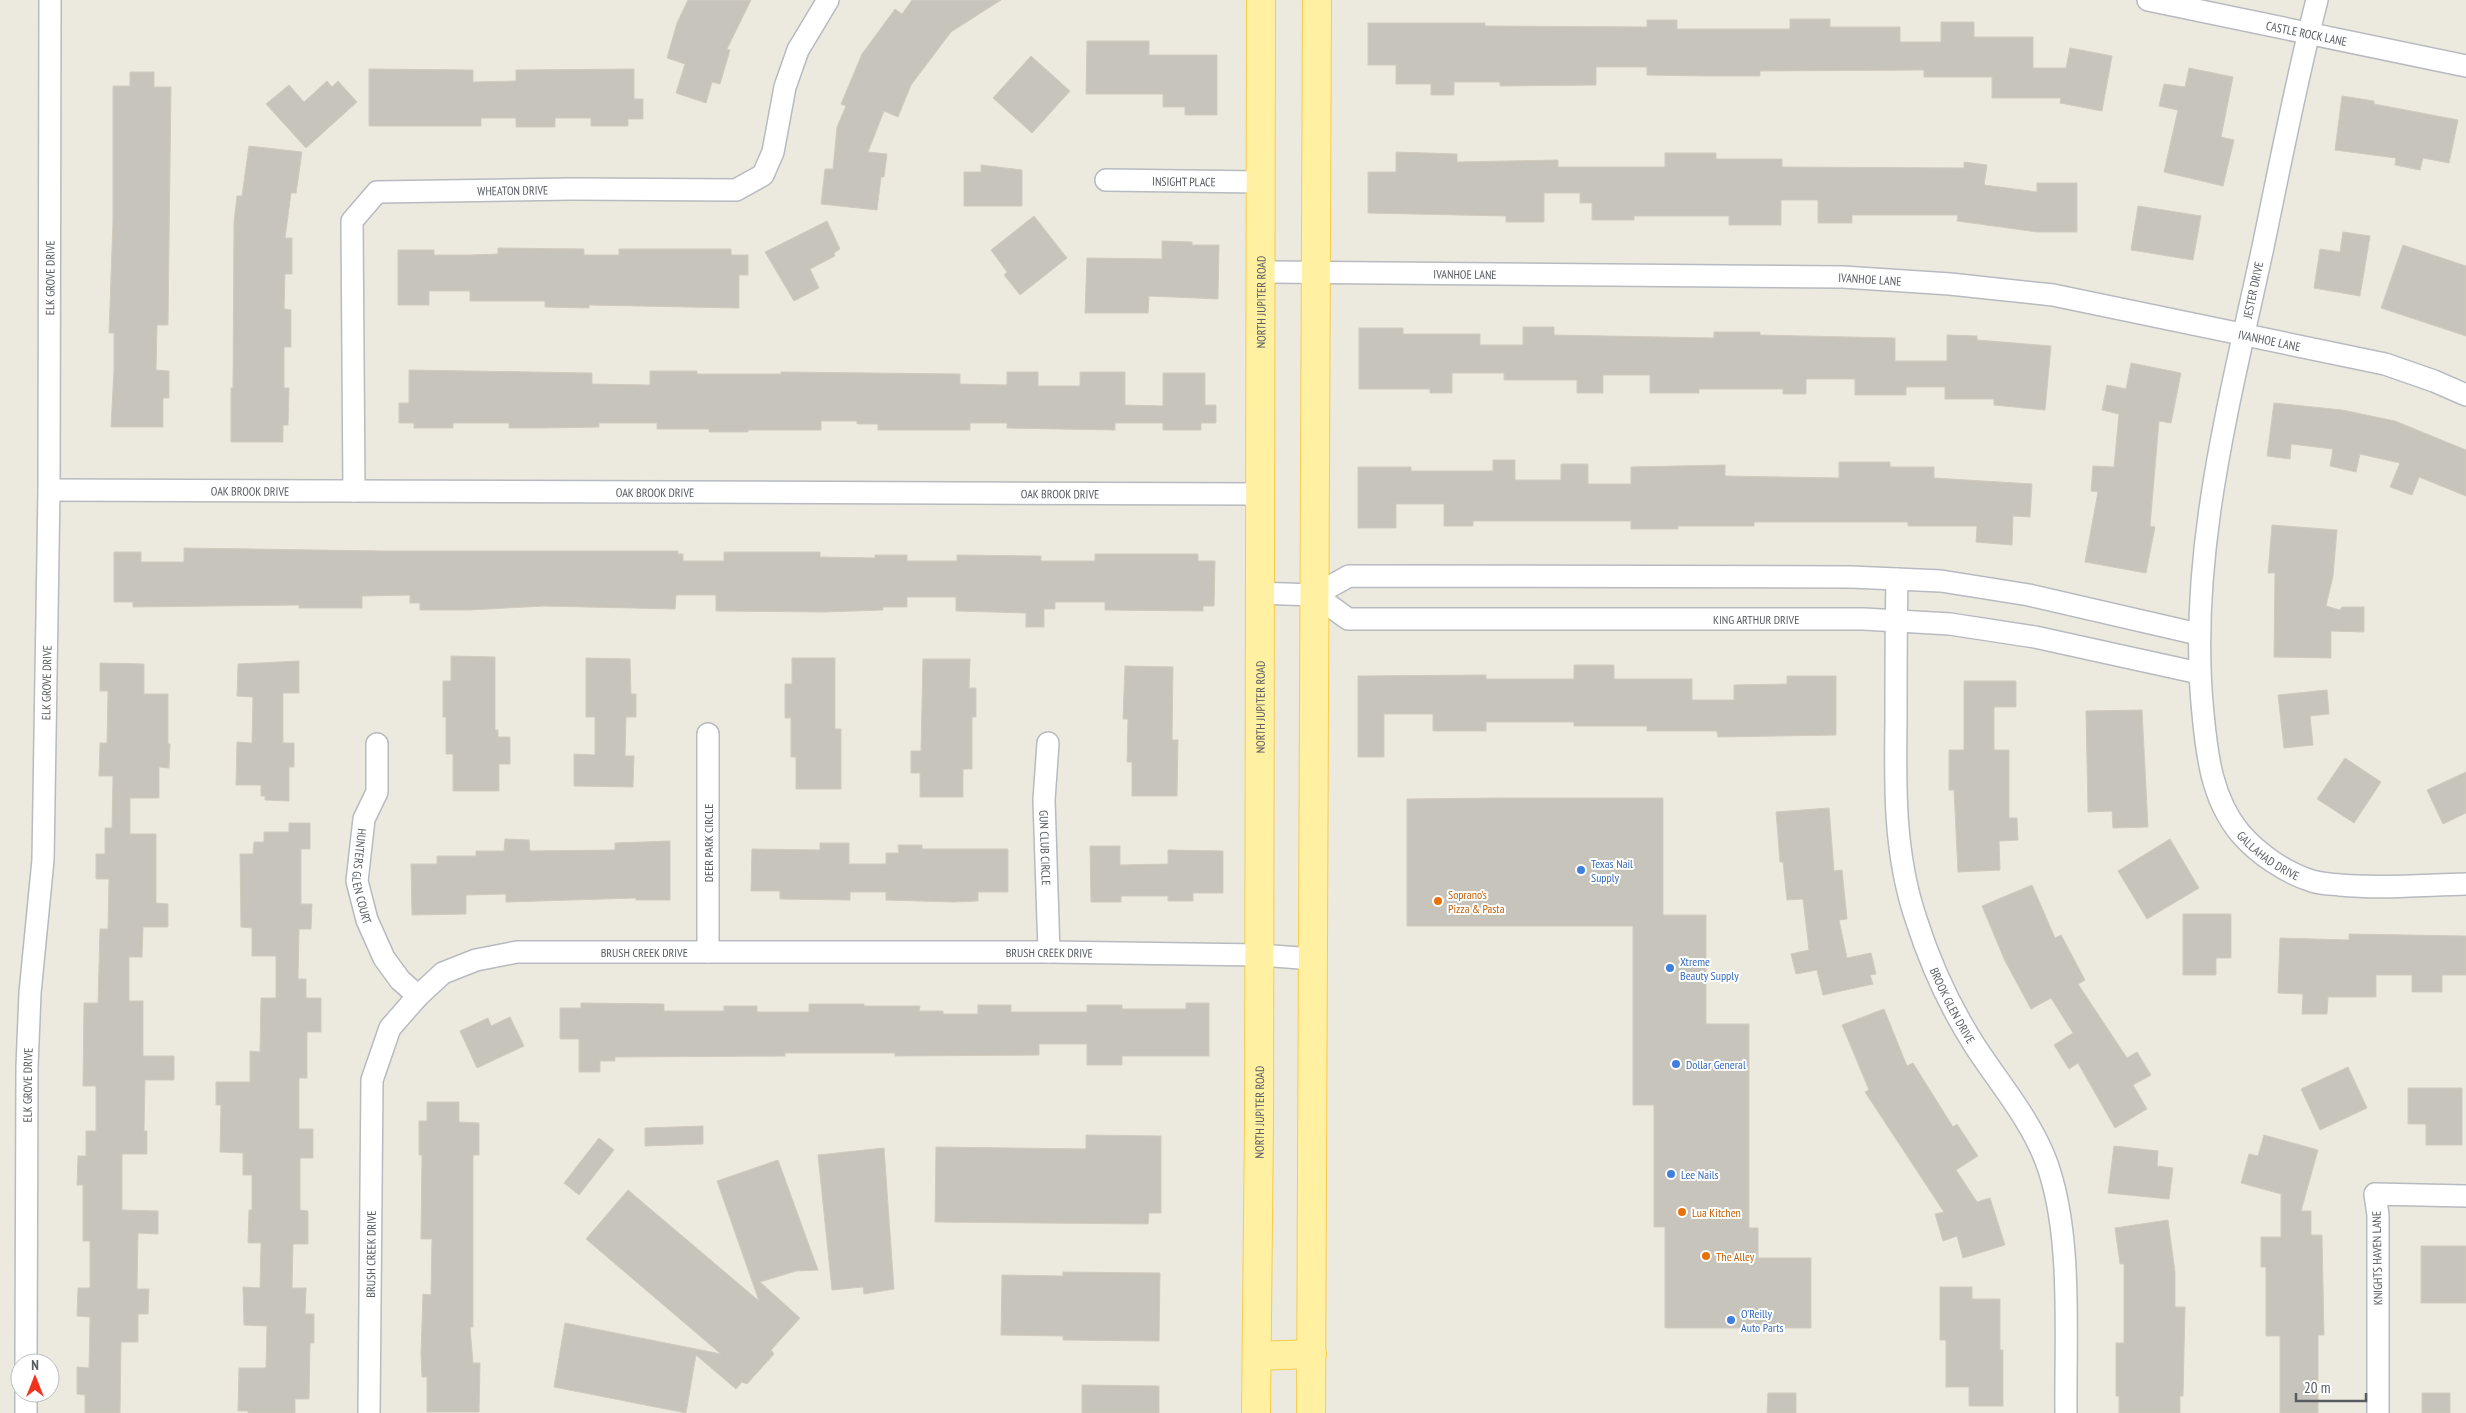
<svg xmlns="http://www.w3.org/2000/svg" width="2466" height="1413" viewBox="0 0 2466 1413" font-family="'PT Sans Narrow',sans-serif">
	<style>
		.building { fill: #c7c4bc; stroke: #d1cbbd }
		.lines { fill: none; stroke-linecap: round; stroke-linejoin: round }
		.street-casing { stroke: #b7babf; stroke-width: 24 }
		.primary-casing { stroke: #f9cb4b; stroke-width: 30 }
		.street { stroke: #fff; stroke-width: 21 }
		.primary { stroke: #fff1a1; stroke-width: 28 }
		.shop-dot { fill: #3f7fe0; stroke: #fff; stroke-width: 2 }
		.food-dot { fill: #e8710a; stroke: #fff; stroke-width: 2 }
		.labels { text-anchor: middle; dominant-baseline: central; stroke-width: 4; stroke-linejoin: round; paint-order: stroke }
		.street-label { font-size: 12px; fill: #585c61; stroke: #fff }
		.shop-label { font-size: 12px; fill: #366cbe; stroke: #fff; text-anchor: start }
		.food-label { font-size: 12px; fill: #c56008; stroke: #fff; text-anchor: start }
	</style>
	<rect width="100%" height="100%" fill="#eceadf"/>
	<g class="building">
		<polygon points="688,0 751,0 727,49 730,50 720,84 712,82 706,103 676,93 685,64 667,58 677,23"/>
		<polygon points="912,0 1001,0 951,32 911,85 898,117 884,111 868,152 887,154 884,177 881,177 877,210 821,204 825,169 833,169 837,127 846,106 841,104 862,54 895,9 902,14"/>
		<polygon points="1790,19 1830,19 1830,27 1900,27 1900,42 1941,42 1941,22 1974,22 1974,37 2033,37 2033,68 2066,68 2070,48 2112,56 2102,111 2060,103 2061,98 1992,98 1992,77 1924,77 1924,70 1760,71 1760,76 1707,76 1647,75 1647,67 1596,67 1596,85 1500,86 1500,82 1454,82 1454,95 1431,95 1431,84 1396,84 1396,65 1368,65 1368,23 1485,23 1485,26 1647,27 1647,20 1677,20 1677,29 1790,29"/>
		<polygon points="1087,41 1149,41 1149,55 1217,55 1217,115 1185,115 1185,107 1163,107 1163,94 1086,94"/>
		<polygon points="1031,56 1070,91 1032,133 993,98"/>
		<polygon points="2189,68 2233,77 2221,137 2234,140 2223,186 2164,172 2178,110 2159,106 2164,84 2185,87"/>
		<polygon points="369,69 473,70 473,82 516,81 516,70 634,69 634,99 643,99 643,119 628,119 628,126 591,126 591,118 555,118 555,127 516,127 516,118 481,118 481,126 369,126"/>
		<polygon points="130,72 154,72 154,87 171,87 168,325 157,325 156,370 169,371 169,398 163,398 163,427 111,427 114,370 114,333 109,333 113,221 113,86 130,86"/>
		<polygon points="327,81 332,87 338,81 357,102 306,148 266,104 289,85 304,102"/>
		<polygon points="2342,96 2374,101 2374,104 2458,120 2449,163 2423,158 2420,170 2395,165 2396,158 2335,150"/>
		<polygon points="249,146 302,152 296,193 291,193 285,238 292,238 292,274 285,274 284,309 291,310 291,347 284,347 284,388 289,388 288,425 283,425 283,442 231,442 231,388 233,388 234,222 237,196 242,196"/>
		<polygon points="1396,152 1457,154 1457,162 1558,160 1558,167 1665,167 1665,153 1716,153 1716,159 1782,159 1782,167 1964,168 1964,162 1987,165 1984,185 2037,192 2037,183 2077,183 2077,232 2037,232 1957,221 1958,215 1852,215 1852,223 1818,223 1818,200 1781,200 1781,225 1729,225 1729,216 1634,216 1634,220 1592,220 1592,203 1580,203 1580,193 1544,193 1544,222 1506,222 1506,216 1368,213 1368,172 1396,172"/>
		<polygon points="981,165 1022,170 1022,206 964,206 964,172 981,172"/>
		<polygon points="2138,206 2201,216 2193,260 2131,250"/>
		<polygon points="1034,216 1067,258 1020,295 1004,275 1007,272 991,250"/>
		<polygon points="827,221 840,249 834,253 835,256 810,269 819,288 794,301 765,252"/>
		<polygon points="2343,232 2370,236 2360,296 2314,288 2320,249 2340,252"/>
		<polygon points="1162,241 1192,242 1192,245 1219,245 1218,299 1149,296 1148,313 1085,313 1087,258 1162,259"/>
		<polygon points="2403,245 2466,266 2466,336 2381,308"/>
		<polygon points="498,248 584,249 584,255 619,255 619,249 731,249 731,255 748,255 748,275 739,275 739,308 589,305 589,308 545,307 545,301 470,301 470,291 429,291 429,305 398,305 398,250 434,250 434,255 470,255 498,254"/>
		<polygon points="1523,327 1554,327 1554,335 1714,338 1714,332 1760,332 1760,335 1895,338 1895,361 1947,361 1947,335 1977,336 1977,340 2051,346 2045,410 1994,405 1994,399 1945,399 1945,387 1906,387 1906,395 1855,395 1855,379 1806,379 1806,394 1783,394 1783,389 1699,389 1699,393 1650,393 1650,375 1603,375 1603,393 1577,393 1577,380 1504,380 1504,373 1452,373 1452,393 1430,393 1430,389 1359,389 1359,328 1403,328 1403,334 1480,334 1480,345 1523,345"/>
		<polygon points="2131,363 2181,373 2171,423 2159,421 2150,526 2155,527 2146,573 2085,562 2098,492 2091,491 2093,466 2114,467 2119,414 2102,410 2107,385 2126,389"/>
		<polygon points="409,370 592,373 592,384 650,385 650,371 697,371 697,374 781,374 781,372 960,374 960,384 1007,385 1007,372 1038,372 1038,386 1080,386 1080,372 1125,372 1125,405 1163,406 1163,373 1205,373 1205,405 1216,405 1216,423 1201,423 1201,430 1163,430 1163,423 1115,423 1115,430 1007,428 1007,423 970,423 970,430 878,430 878,424 857,424 857,421 821,421 821,430 748,430 748,432 709,432 709,429 657,429 657,423 599,423 599,427 542,428 509,428 509,423 453,423 453,428 414,428 414,423 399,423 399,403 409,403"/>
		<polygon points="2274,403 2342,410 2395,421 2466,450 2466,496 2419,477 2412,495 2390,487 2400,463 2360,454 2356,472 2330,466 2333,449 2291,444 2290,459 2267,456"/>
		<polygon points="1493,460 1515,460 1515,480 1561,480 1561,464 1588,464 1588,484 1631,484 1631,467 1725,465 1725,476 1839,478 1839,462 1890,462 1890,467 1934,467 1934,478 2032,484 2030,517 2013,516 2012,545 1976,542 1977,526 1908,526 1908,522 1754,522 1754,526 1678,526 1678,529 1631,529 1631,521 1473,521 1473,526 1444,526 1444,504 1396,504 1396,528 1358,528 1358,467 1411,467 1411,471 1493,471"/>
		<polygon points="2272,525 2337,530 2333,576 2326,606 2340,610 2342,607 2364,607 2364,632 2331,631 2331,658 2274,657 2275,573 2268,573"/>
		<polygon points="184,548 384,551 678,551 678,554 683,554 683,561 724,561 724,552 820,552 820,557 875,558 875,555 907,555 907,561 957,561 957,555 1041,556 1041,561 1095,561 1095,554 1198,554 1198,561 1215,561 1214,606 1203,606 1203,611 1105,610 1105,602 1055,602 1055,609 1044,609 1044,627 1026,627 1026,613 956,611 956,597 907,597 907,607 883,607 883,610 824,612 716,611 716,595 676,595 675,609 544,606 469,610 420,610 420,603 410,603 410,595 362,596 362,608 299,608 299,605 133,607 133,602 114,602 114,552 141,552 141,562 184,562"/>
		<polygon points="451,656 495,657 495,730 498,730 498,737 510,737 510,764 499,764 499,791 453,791 453,754 446,754 446,717 443,717 443,681 451,681"/>
		<polygon points="586,658 630,659 631,694 636,694 636,717 626,717 625,756 634,756 633,787 574,786 574,754 595,755 595,717 586,717"/>
		<polygon points="792,658 835,658 835,729 841,729 841,789 796,789 796,757 791,757 791,718 785,718 785,684 792,684"/>
		<polygon points="923,659 970,659 969,688 976,688 976,717 972,717 972,769 963,769 963,797 920,797 920,773 911,773 911,751 921,751"/>
		<polygon points="299,661 299,693 283,693 283,743 294,743 294,767 289,767 289,801 265,800 265,796 261,796 261,785 236,785 237,742 252,743 253,697 237,696 238,664"/>
		<polygon points="100,663 144,664 144,694 168,694 168,744 170,744 169,768 159,767 159,798 130,798 130,834 156,834 156,903 168,904 168,927 143,927 142,957 129,957 129,1001 143,1001 143,1056 174,1056 174,1080 145,1080 144,1131 147,1131 147,1154 122,1154 122,1210 158,1211 158,1234 138,1233 137,1289 149,1289 148,1314 138,1314 138,1342 121,1342 120,1413 85,1413 85,1395 77,1394 77,1367 89,1368 90,1317 77,1316 78,1288 90,1288 90,1241 83,1241 83,1185 77,1185 78,1156 86,1156 86,1131 96,1131 96,1086 83,1086 84,1003 98,1003 100,929 108,929 109,879 96,879 96,854 105,854 105,828 112,828 113,776 99,776 100,743 107,743 108,691 100,691"/>
		<polygon points="1574,665 1614,665 1614,679 1692,679 1692,700 1734,700 1734,685 1787,684 1787,676 1836,676 1836,735 1718,737 1717,731 1647,731 1647,726 1574,726 1574,722 1486,722 1486,731 1433,731 1433,714 1384,714 1384,757 1358,757 1358,676 1486,675 1486,679 1574,679"/>
		<polygon points="1125,666 1173,667 1172,740 1178,740 1177,796 1132,796 1132,762 1127,762 1128,719 1123,719"/>
		<polygon points="1964,681 2016,681 2016,707 1994,707 1994,750 2009,750 2009,818 2017,818 2018,840 1999,841 2000,870 1958,872 1954,790 1949,790 1949,750 1964,750"/>
		<polygon points="2327,690 2329,714 2310,716 2313,745 2284,748 2278,695"/>
		<polygon points="2142,710 2148,827 2113,828 2112,811 2088,812 2086,711"/>
		<polygon points="2345,758 2381,782 2354,823 2317,799"/>
		<polygon points="2466,772 2466,813 2443,824 2427,790"/>
		<polygon points="1500,798 1663,798 1663,915 1706,915 1706,1024 1749,1024 1749,1228 1758,1228 1758,1258 1811,1258 1811,1328 1665,1328 1665,1227 1654,1227 1654,1105 1633,1105 1633,926 1407,926 1407,799"/>
		<polygon points="1829,808 1834,871 1842,870 1847,919 1839,920 1847,958 1871,953 1876,974 1870,975 1873,984 1823,995 1817,970 1796,974 1791,954 1809,950 1803,899 1787,900 1783,862 1780,862 1776,812"/>
		<polygon points="289,823 310,823 310,849 301,849 301,904 312,904 311,929 299,929 298,979 306,979 306,998 321,998 321,1032 307,1032 307,1078 299,1078 299,1129 313,1129 313,1158 300,1158 300,1210 308,1211 308,1244 293,1244 292,1288 306,1288 305,1314 314,1314 314,1343 310,1343 309,1399 295,1399 295,1413 248,1413 248,1411 238,1411 239,1368 266,1368 267,1326 244,1325 243,1287 260,1288 261,1243 248,1243 249,1210 252,1210 252,1175 243,1175 243,1153 220,1152 221,1105 216,1105 216,1082 250,1082 250,1051 260,1052 261,998 276,998 276,956 252,956 252,928 241,927 240,854 253,854 254,842 264,842 264,832 289,832"/>
		<polygon points="505,839 529,840 530,851 615,850 615,843 670,841 670,900 636,900 636,898 506,902 506,894 466,895 466,914 412,915 411,864 437,864 437,856 476,856 476,851 504,851"/>
		<polygon points="2170,839 2199,888 2147,919 2118,871"/>
		<polygon points="820,843 849,843 849,864 886,864 886,853 899,853 898,845 922,845 922,849 1008,849 1008,892 978,892 978,901 954,902 886,900 886,892 850,892 850,900 780,899 780,891 751,891 752,849 820,850"/>
		<polygon points="1090,846 1120,846 1120,865 1168,864 1168,850 1223,851 1223,893 1193,893 1193,901 1168,901 1168,896 1121,896 1121,902 1091,902"/>
		<polygon points="2032,885 2055,938 2061,935 2085,980 2078,984 2127,1058 2137,1052 2151,1075 2133,1085 2147,1109 2115,1128 2078,1063 2069,1069 2054,1045 2073,1033 2051,998 2031,1009 2005,961 1982,906"/>
		<polygon points="2183,914 2231,914 2231,958 2216,958 2216,975 2183,975"/>
		<polygon points="2349,934 2466,936 2466,975 2442,975 2442,992 2412,992 2412,975 2376,975 2376,997 2328,997 2327,1014 2302,1014 2303,994 2278,993 2280,938 2349,940"/>
		<polygon points="581,1003 664,1004 664,1011 724,1011 724,1006 757,1006 757,1012 809,1012 809,1004 864,1004 864,1006 920,1006 919,1011 943,1011 943,1014 978,1014 978,1005 1011,1005 1011,1012 1087,1012 1087,1005 1122,1005 1122,1009 1186,1009 1186,1003 1209,1003 1209,1056 1122,1056 1122,1065 1087,1065 1087,1044 1039,1044 1039,1055 895,1056 895,1053 785,1053 785,1056 615,1057 615,1061 600,1061 600,1072 579,1072 579,1039 560,1039 560,1008 581,1008"/>
		<polygon points="1884,1009 1907,1066 1913,1063 1953,1127 1957,1124 1978,1156 1956,1170 1977,1202 1990,1198 2005,1245 1963,1258 1957,1236 1943,1241 1935,1214 1944,1212 1865,1092 1869,1090 1842,1025"/>
		<polygon points="510,1017 524,1046 477,1068 460,1031 488,1018 491,1026"/>
		<polygon points="2348,1067 2367,1108 2320,1130 2301,1089"/>
		<polygon points="2408,1088 2462,1088 2462,1145 2426,1145 2426,1124 2408,1124"/>
		<polygon points="427,1102 459,1102 459,1122 479,1123 479,1155 473,1155 473,1327 470,1327 473,1363 480,1363 479,1412 427,1412 427,1377 422,1377 421,1354 423,1294 431,1295 432,1239 421,1239 422,1155 419,1155 419,1121 427,1121"/>
		<polygon points="703,1126 703,1144 645,1146 645,1128"/>
		<polygon points="1086,1135 1161,1136 1161,1213 1149,1213 1148,1224 935,1222 936,1147 1086,1149"/>
		<polygon points="2264,1135 2318,1150 2301,1211 2311,1211 2311,1235 2322,1235 2324,1335 2318,1335 2318,1413 2280,1413 2280,1336 2266,1336 2266,1267 2261,1267 2261,1237 2281,1237 2281,1194 2241,1183 2249,1154 2258,1156"/>
		<polygon points="599,1138 614,1150 579,1195 564,1183"/>
		<polygon points="2114,1146 2158,1151 2157,1166 2173,1168 2169,1199 2108,1193"/>
		<polygon points="884,1148 894,1289 864,1294 863,1287 832,1290 818,1155"/>
		<polygon points="778,1160 818,1270 796,1271 760,1282 800,1318 771,1350 774,1354 747,1384 742,1382 736,1389 696,1355 686,1413 554,1387 565,1323 721,1354 586,1239 628,1190 759,1301 717,1181"/>
		<polygon points="2168,1220 2175,1272 2175,1307 2185,1307 2183,1396 2180,1396 2180,1413 2119,1413 2119,1396 2116,1396 2116,1343 2124,1343 2124,1264 2120,1264 2115,1228"/>
		<rect x="2421" y="1246" width="45" height="57"/>
		<polygon points="1063,1272 1160,1273 1159,1341 1063,1340 1063,1336 1001,1335 1002,1275 1063,1276"/>
		<polygon points="1940,1287 1972,1287 1972,1299 2000,1299 2000,1350 2003,1350 2003,1406 1969,1406 1969,1387 1946,1387 1946,1340 1940,1340"/>
		<polygon points="1082,1385 1159,1386 1159,1413 1082,1413"/>
		<polygon points="1768,1393 1796,1393 1796,1413 1767,1413"/>
		<rect x="2422" y="1393" width="28" height="20"/>
	</g>
	<g class="lines">
		<g class="street-casing">
			<g id="street">
				<path id="s1" d="M2148,0L2466,66"/>
				<path id="s2" d="M2317,0C2296,81 2280,165 2263,247C2230,400 2187,557 2203,714C2207,756 2212,799 2240,833C2258,854 2286,873 2312,881C2321,884 2331,884 2340,885C2381,889 2424,885 2466,884"/>
				<path id="s3" d="M1106,180L1261,182"/>
				<path id="s4" d="M1261,272L1843,277L1950,284L2053,295L2385,364L2434,381L2466,395"/>
				<path id="s5" d="M49,490L1261,494"/>
				<path id="s6" d="M354,491L352,221L377,192L572,189L736,190L763,175L773,152L785,87L798,50L828,0"/>
				<path id="s7" d="M1897,579C1896,626 1896,673 1896,720C1895,787 1894,854 1916,919C1930,963 1950,1007 1975,1046C1999,1083 2030,1119 2046,1161C2073,1233 2065,1336 2066,1413"/>
				<polyline points="1259,593 1315,595 1349,576 1851,577 1941,581 2029,595 2198,634"/>
				<path id="s8" d="M1315,595L1348,619H1864L1950,624L2035,637L2199,673"/>
				<path id="s9" d="M1048,743L1044,800L1049,952"/>
				<path id="s10" d="M377,744V792L364,819L357,881L367,920L384,958L400,980L418,996"/>
				<polyline points="708,952 708,734"/>
				<path id="s11" d="M26,1363L27,1067L30,993L43,860L49,490L50,0"/>
				<polyline points="26,1413 26,1393"/>
				<path id="s12" d="M369,1413L372,1080L390,1028L418,996L443,973L476,960L517,952H1049L1259,955L1313,959"/>
				<polyline points="2378,1413 2378,1215 2375,1194 2466,1196"/>
			</g>
		</g>
		<g class="primary-casing">
			<g id="primary">
				<polyline points="1257,1356 1312,1354"/>
				<path id="s13" d="M1256,1413L1259,1124L1261,0"/>
				<polyline points="1311,1413 1317,0"/>
			</g>
		</g>
		<use href="#street" class="street"/>
		<use href="#primary" class="primary"/>
	</g>
	<g class="shop-dot">
		<circle cx="1581" cy="870" r="5"/>
		<circle cx="1670" cy="968" r="5"/>
		<circle cx="1676" cy="1064" r="5"/>
		<circle cx="1671" cy="1174" r="5"/>
		<circle cx="1731" cy="1320" r="5"/>
	</g>
	<g class="food-dot">
		<circle cx="1438" cy="901" r="5"/>
		<circle cx="1682" cy="1212" r="5"/>
		<circle cx="1706" cy="1256" r="5"/>
	</g>
	<g class="labels">
		<g class="street-label">
			<text stroke="none"><textPath href="#s1" startOffset="162">CASTLE ROCK LANE</textPath></text>
			<text stroke="none"><textPath href="#s3" startOffset="78">INSIGHT PLACE</textPath></text>
			<text stroke="none"><textPath href="#s6" startOffset="444">WHEATON DRIVE</textPath></text>
			<text stroke="none"><textPath href="#s4" startOffset="204">IVANHOE LANE</textPath></text>
			<text stroke="none"><textPath href="#s11" startOffset="1086">ELK GROVE DRIVE</textPath></text>
			<text stroke="none"><textPath href="#s4" startOffset="609">IVANHOE LANE</textPath></text>
			<text transform="translate(2253 290) rotate(-78)">JESTER DRIVE</text>
			<text stroke="none"><textPath href="#s13" startOffset="1111">NORTH JUPITER ROAD</textPath></text>
			<text stroke="none"><textPath href="#s4" startOffset="1014">IVANHOE LANE</textPath></text>
			<text stroke="none"><textPath href="#s5" startOffset="201">OAK BROOK DRIVE</textPath></text>
			<text stroke="none"><textPath href="#s5" startOffset="606">OAK BROOK DRIVE</textPath></text>
			<text stroke="none"><textPath href="#s5" startOffset="1011">OAK BROOK DRIVE</textPath></text>
			<text stroke="none"><textPath href="#s8" startOffset="449">KING ARTHUR DRIVE</textPath></text>
			<text stroke="none"><textPath href="#s11" startOffset="681">ELK GROVE DRIVE</textPath></text>
			<text stroke="none"><textPath href="#s13" startOffset="706">NORTH JUPITER ROAD</textPath></text>
			<text transform="translate(708 843) rotate(-90)">DEER PARK CIRCLE</text>
			<text stroke="none"><textPath href="#s9" startOffset="105">GUN CLUB CIRCLE</textPath></text>
			<text stroke="none"><textPath href="#s2" startOffset="889">GALLAHAD DRIVE</textPath></text>
			<text stroke="none"><textPath href="#s10" startOffset="136">HUNTERS GLEN COURT</textPath></text>
			<text stroke="none"><textPath href="#s12" startOffset="669">BRUSH CREEK DRIVE</textPath></text>
			<text stroke="none"><textPath href="#s12" startOffset="1074">BRUSH CREEK DRIVE</textPath></text>
			<text stroke="none"><textPath href="#s7" startOffset="436">BROOK GLEN DRIVE</textPath></text>
			<text stroke="none"><textPath href="#s11" startOffset="278">ELK GROVE DRIVE</textPath></text>
			<text stroke="none"><textPath href="#s13" startOffset="301">NORTH JUPITER ROAD</textPath></text>
			<text stroke="none"><textPath href="#s12" startOffset="159">BRUSH CREEK DRIVE</textPath></text>
			<text transform="translate(2377 1258) rotate(-91)">KNIGHTS HAVEN LANE</text>
		</g>
		<g class="shop-label">
			<text x="1591" y="863">Texas Nail<tspan x="1591" dy="14">Supply</tspan></text>
			<text x="1680" y="961">Xtreme<tspan x="1680" dy="14">Beauty Supply</tspan></text>
			<text x="1686" y="1064">Dollar General</text>
			<text x="1681" y="1174">Lee Nails</text>
			<text x="1741" y="1313">O’Reilly<tspan x="1741" dy="14">Auto Parts</tspan></text>
		</g>
		<g class="food-label">
			<text x="1448" y="894">Soprano’s<tspan x="1448" dy="14">Pizza &amp; Pasta</tspan></text>
			<text x="1692" y="1212">Lua Kitchen</text>
			<text x="1716" y="1256">The Alley</text>
		</g>
	</g>
	<g transform="translate(35 1378)"><circle r="24" fill="#ffffff" stroke="#bcbec0"/>
	<path d="M0-4L9 19L0 12L-9 19Z" fill="#f3321e"/>
	<text y="-8" font-size="14" font-weight="bold" text-anchor="middle" fill="#585c61">N</text>
	</g>
	<path d="M2296 1393v8h70v-8" fill="none" stroke="#585c61" stroke-width="2.5"/>
	<text x="2304" y="1393" font-size="15" fill="#585c61" stroke="#ffffff" stroke-width="4" paint-order="stroke">20 m</text>
</svg>
